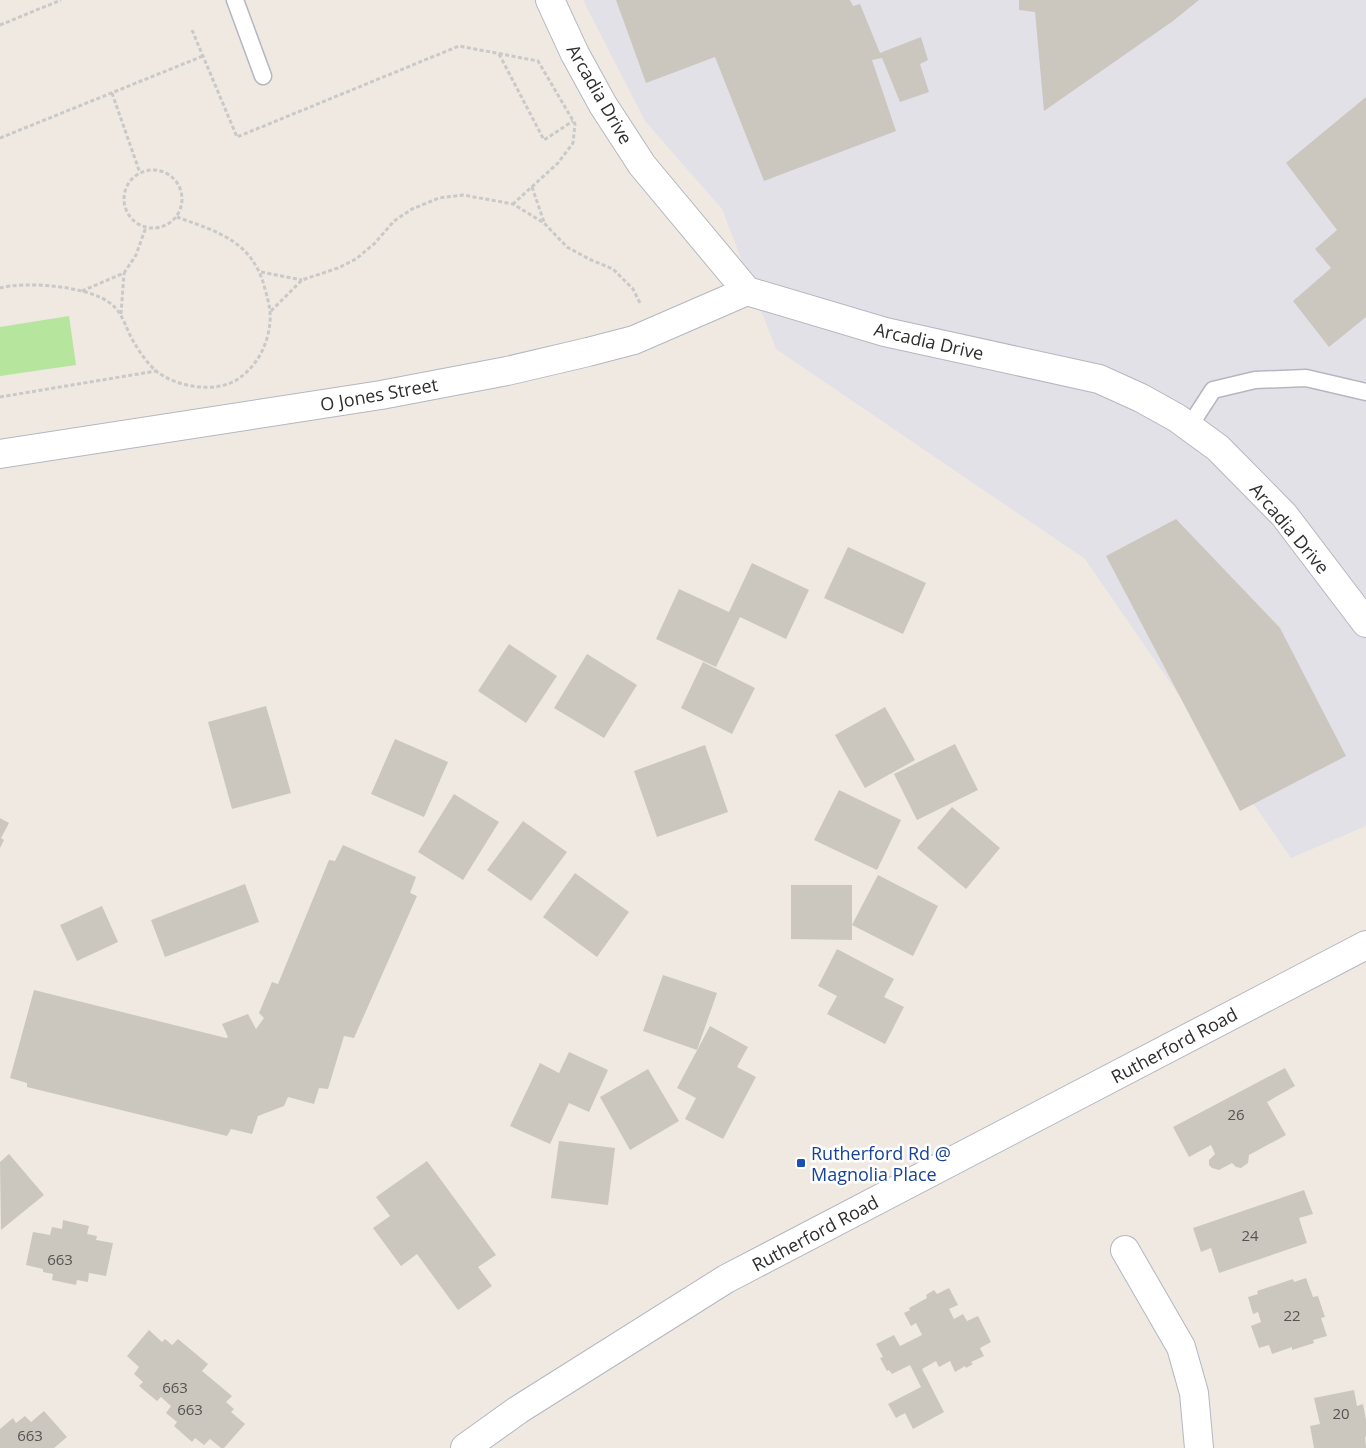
<svg xmlns="http://www.w3.org/2000/svg" width="1366" height="1448" viewBox="0 0 1366 1448" font-family="'Open Sans',sans-serif">
	<style>
		.industrial { fill: #e3e1e8 }
		.green { fill: #b6e59e }
		.building { fill: #cbc7bf }
		.lines { fill: none; stroke-linecap: round; stroke-linejoin: round }
		.lane-casing { stroke: #b4b7c1; stroke-width: 19 }
		.street-casing { stroke: #b4b7c1; stroke-width: 30 }
		.secondary-casing { stroke: #b4b7c1; stroke-width: 30 }
		.path { stroke: #c9c9c9; stroke-width: 3; stroke-dasharray: 4 2.5; stroke-linecap: butt }
		.lane { stroke: #fff; stroke-width: 16 }
		.street { stroke: #fff; stroke-width: 28 }
		.secondary { stroke: #fff; stroke-width: 28 }
		.transit-dot { fill: #1a4fb4; stroke: #fff; stroke-width: 2 }
		.labels { text-anchor: middle; dominant-baseline: central; stroke-width: 5; stroke-linejoin: round; paint-order: stroke }
		.number-label { font-size: 15px; fill: #555452 }
		.street-label { font-size: 18px; fill: #2e2e2e; stroke: #fff }
		.transit-label { font-size: 18px; fill: #164399; stroke: #fff; text-anchor: start }
	</style>
	<rect width="100%" height="100%" fill="#efe9e1"/>
	<polygon class="industrial" points="583,0 1366,0 1366,826 1291,858 1085,559 776,349 722,209 645,121"/>
	<polygon class="green" points="69,316 76,365 0,376 0,327"/>
	<g class="building">
		<polygon points="616,0 850,0 853,6 860,4 880,53 921,37 928,60 920,64 929,92 900,102 882,58 872,60 896,131 764,181 715,57 646,83"/>
		<polygon points="1019,0 1199,0 1173,21 1044,111 1035,12 1019,10"/>
		<polygon points="1366,97 1366,317 1329,347 1293,301 1331,268 1315,249 1337,230 1286,163"/>
		<polygon points="1176,519 1280,628 1346,756 1240,811 1106,556"/>
		<polygon points="848,547 926,583 903,634 824,598"/>
		<polygon points="752,563 809,590 786,639 740,617 716,667 656,639 679,589 729,612"/>
		<polygon points="509,644 557,676 526,723 478,691"/>
		<polygon points="587,654 637,685 604,738 554,708"/>
		<polygon points="703,662 755,688 732,734 681,708"/>
		<polygon points="266,706 291,793 232,809 208,722"/>
		<polygon points="885,707 915,760 865,788 835,735"/>
		<polygon points="395,739 448,762 424,817 371,794"/>
		<polygon points="955,744 978,790 917,820 894,774"/>
		<polygon points="705,745 728,812 657,837 634,771"/>
		<polygon points="839,790 901,820 877,870 814,840"/>
		<polygon points="454,794 499,822 463,880 418,852"/>
		<polygon points="952,807 1000,848 966,889 917,848"/>
		<polygon points="0,818 9,823 1,838 4,840 0,848"/>
		<polygon points="523,821 567,852 531,901 487,870"/>
		<polygon points="343,845 416,877 410,893 417,896 354,1038 344,1036 328,1089 319,1088 314,1104 288,1097 284,1106 258,1116 252,1134 231,1129 227,1136 27,1087 27,1083 10,1078 34,990 226,1038 228,1037 222,1024 248,1014 256,1029 264,1018 259,1013 272,982 278,984 329,860 335,861"/>
		<polygon points="575,873 629,912 597,957 543,917"/>
		<polygon points="878,875 938,906 913,956 852,925"/>
		<polygon points="245,884 259,922 165,957 151,920"/>
		<polygon points="791,885 852,885 852,940 791,939"/>
		<polygon points="102,906 118,942 77,961 60,925"/>
		<polygon points="837,949 894,979 884,997 904,1007 885,1044 827,1014 837,996 818,986"/>
		<polygon points="663,975 717,993 697,1050 643,1031"/>
		<polygon points="710,1026 748,1047 737,1067 756,1077 723,1139 685,1119 696,1098 677,1088"/>
		<polygon points="569,1052 608,1070 589,1112 569,1103 550,1144 510,1126 540,1063 559,1073"/>
		<polygon points="1285,1068 1295,1086 1267,1102 1286,1135 1249,1155 1248,1163 1241,1168 1236,1167 1232,1163 1219,1170 1212,1168 1209,1165 1209,1160 1215,1154 1211,1145 1189,1157 1173,1127"/>
		<polygon points="648,1069 679,1121 630,1150 600,1097"/>
		<polygon points="559,1141 615,1148 608,1205 551,1198"/>
		<polygon points="9,1154 44,1195 1,1230 0,1162"/>
		<polygon points="427,1161 496,1255 478,1267 492,1286 458,1310 417,1254 401,1266 373,1228 390,1216 376,1197"/>
		<polygon points="1304,1190 1313,1214 1299,1218 1307,1243 1219,1273 1211,1248 1201,1252 1193,1228"/>
		<polygon points="63,1220 89,1226 87,1234 97,1236 96,1240 113,1243 106,1276 89,1273 88,1282 77,1280 76,1285 52,1280 53,1274 43,1272 43,1269 26,1265 33,1232 50,1235 52,1227 62,1229"/>
		<polygon points="1306,1278 1313,1297 1318,1296 1325,1317 1321,1318 1327,1336 1313,1340 1314,1343 1292,1350 1292,1347 1272,1354 1269,1345 1259,1348 1251,1326 1261,1322 1258,1312 1253,1314 1248,1297 1258,1294 1257,1291 1293,1279 1294,1282"/>
		<polygon points="949,1288 958,1305 949,1309 954,1319 963,1314 967,1321 978,1316 991,1342 980,1348 984,1356 971,1362 973,1364 966,1368 965,1366 955,1372 950,1361 939,1367 936,1361 922,1369 944,1412 913,1429 905,1413 896,1418 888,1404 921,1387 910,1365 892,1374 889,1370 887,1371 880,1358 883,1357 876,1344 894,1335 900,1346 922,1335 916,1323 911,1326 904,1313 910,1310 909,1308 927,1298 926,1295 934,1290 937,1294"/>
		<polygon points="149,1330 162,1342 165,1339 172,1345 178,1339 208,1364 202,1371 232,1396 226,1402 234,1409 231,1412 245,1424 224,1448 221,1448 210,1439 204,1445 195,1438 192,1442 174,1426 177,1422 166,1413 171,1406 161,1397 157,1401 139,1386 143,1382 134,1374 139,1367 127,1356"/>
		<polygon points="1354,1390 1357,1406 1363,1404 1366,1420 1366,1436 1365,1437 1366,1448 1314,1448 1310,1426 1320,1424 1314,1398"/>
		<polygon points="44,1411 67,1437 54,1448 0,1448 0,1429 13,1418 16,1423 25,1416 31,1422"/>
	</g>
	<g class="lines">
		<g class="lane-casing">
			<g id="lane">
				<polyline points="235,0 263,76"/>
				<polyline points="1189,427 1213,390 1255,380 1306,378 1366,392"/>
			</g>
		</g>
		<g class="street-casing">
			<g id="street">
				<polyline points="550,0 575,54 603,105 642,165 747,291 885,332 1099,379 1141,398 1177,418 1218,448 1284,515 1366,623"/>
				<polyline points="0,454 381,395 507,371 588,352 634,340 747,291"/>
				<polyline points="1125,1250 1181,1347 1194,1393 1199,1448"/>
			</g>
		</g>
		<g class="secondary-casing">
			<polyline id="secondary" points="465,1448 518,1410 726,1279 1366,945"/>
		</g>
		<g class="path">
			<polyline points="0,25 61,0"/>
			<polyline points="192,30 237,137 459,46 538,61 575,124 573,143 558,163 513,204"/>
			<polyline points="499,54 544,140 573,121"/>
			<polyline points="112,93 140,173"/>
			<polyline points="0,138 203,56"/>
			<circle cx="153" cy="199" r="29"/>
			<polyline points="532,187 544,222"/>
			<polyline points="261,272 302,280"/>
			<path d="M0,288C26,281 84,286 107,301C124,311 125,329 135,344C140,353 149,365 156,371C176,387 216,394 238,379C257,366 268,345 270,322C271,310 268,300 265,289C253,241 218,232 177,217"/>
			<polyline points="82,291 124,273 136,255 146,227"/>
			<polyline points="271,311 302,280 338,268 356,259 375,243 394,221 412,209 439,198 463,195 513,204 544,223 567,247 589,259 613,269 633,289 641,305"/>
			<polyline points="121,314 124,273"/>
			<polyline points="0,397 156,371"/>
		</g>
		<use href="#lane" class="lane"/>
		<use href="#street" class="street"/>
		<use href="#secondary" class="secondary"/>
	</g>
	<rect class="transit-dot" x="796" y="1158" width="10" height="10" rx="2.5"/>
	<g class="labels">
		<g class="number-label">
			<text x="1236" y="1114">26</text>
			<text x="1250" y="1235">24</text>
			<text x="60" y="1259">663</text>
			<text x="1292" y="1315">22</text>
			<text x="175" y="1387">663</text>
			<text x="190" y="1409">663</text>
			<text x="1341" y="1413">20</text>
			<text x="30" y="1435">663</text>
		</g>
		<g class="street-label">
			<text transform="translate(600 94) rotate(60)">Arcadia Drive</text>
			<text transform="translate(929 341) rotate(13)">Arcadia Drive</text>
			<text transform="translate(379 394) rotate(-10)">O Jones Street</text>
			<text transform="translate(1290 528) rotate(50)">Arcadia Drive</text>
			<text transform="translate(1174 1045) rotate(-28)">Rutherford Road</text>
			<text transform="translate(815 1233) rotate(-28)">Rutherford Road</text>
		</g>
		<g class="transit-label">
			<text x="811" y="1153">Rutherford Rd @<tspan x="811" dy="21">Magnolia Place</tspan></text>
		</g>
	</g>
</svg>
